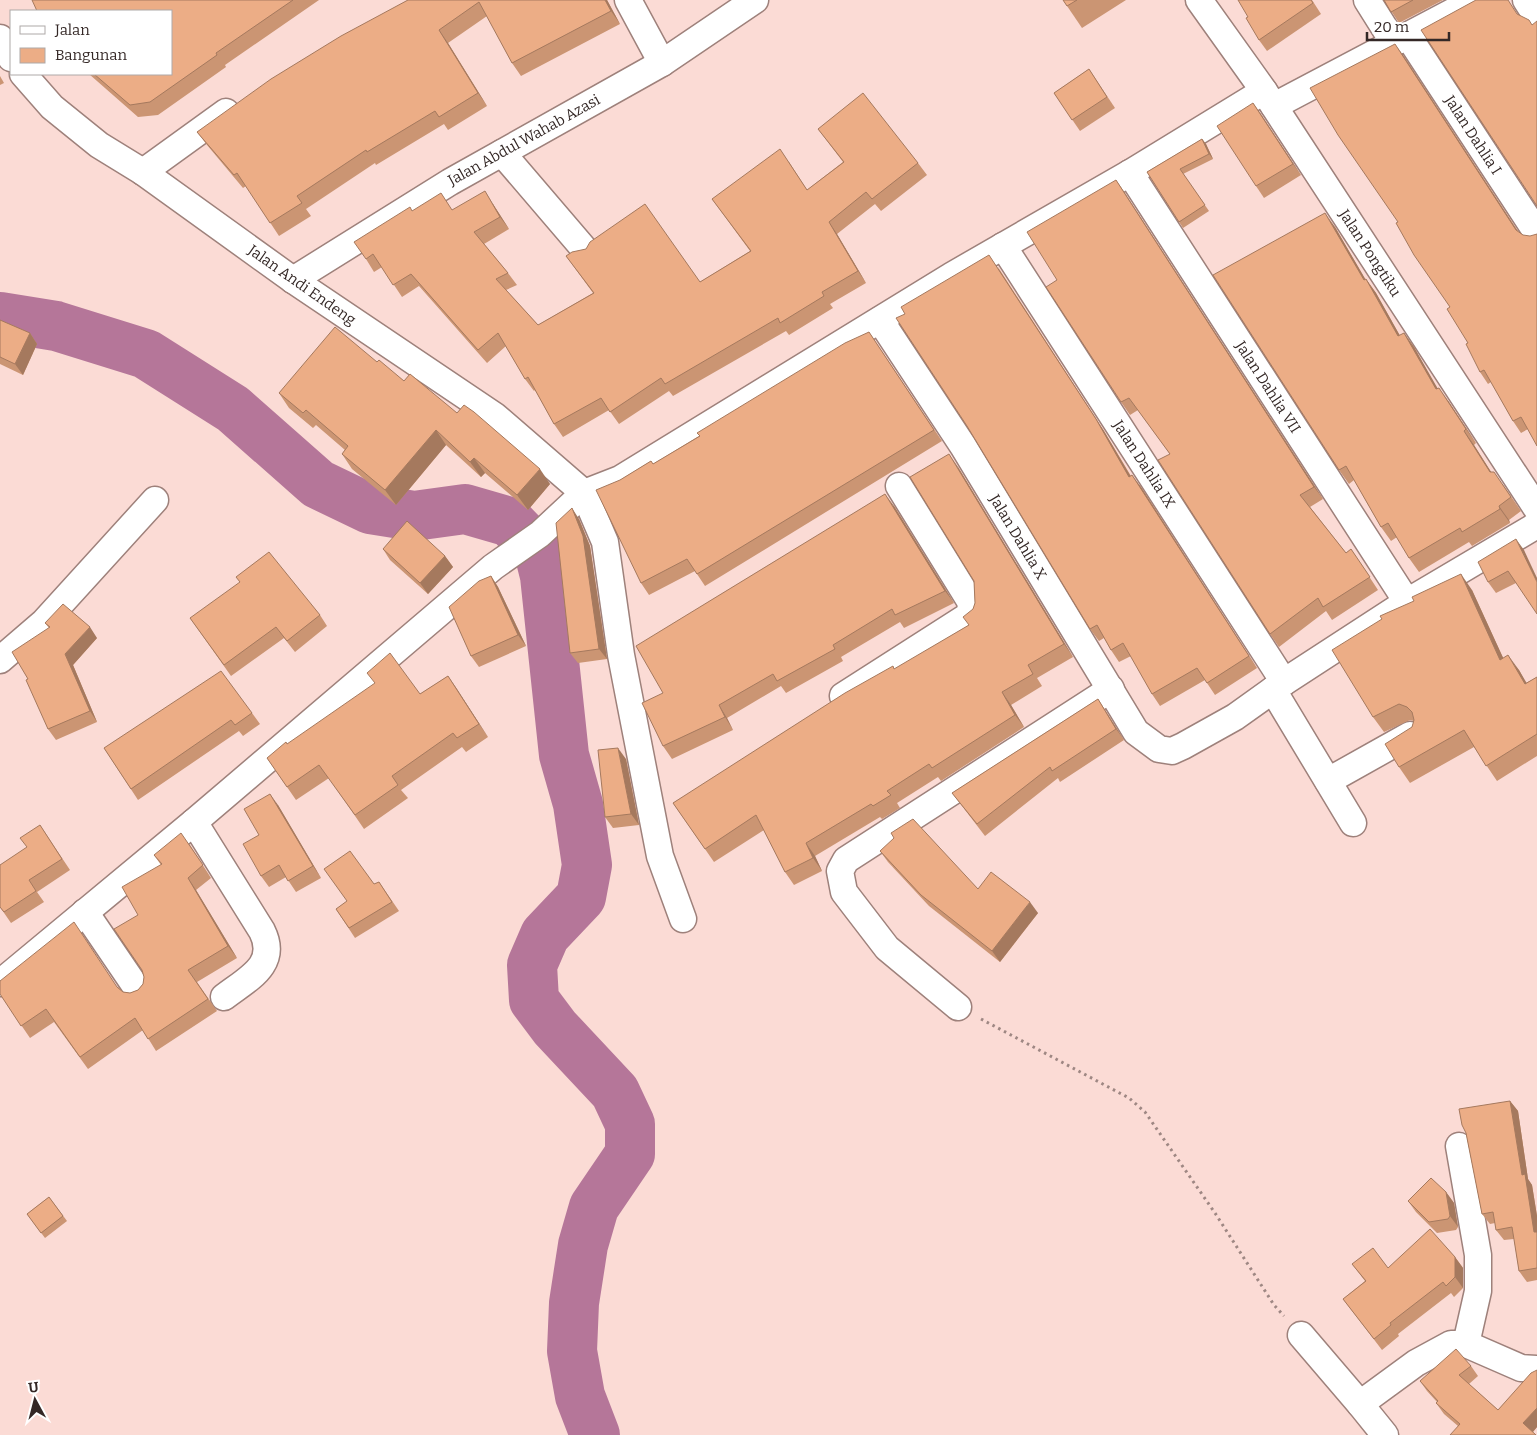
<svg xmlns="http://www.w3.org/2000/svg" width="1537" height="1435" viewBox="0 0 1537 1435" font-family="Bitter,serif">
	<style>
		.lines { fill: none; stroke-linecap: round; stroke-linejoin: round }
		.river { stroke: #b57699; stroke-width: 50 }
		.minor-casing { stroke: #9e817b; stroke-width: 29 }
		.path { stroke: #9e8783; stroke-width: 3; stroke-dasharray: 2.5 4; stroke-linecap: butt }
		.minor { stroke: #fff; stroke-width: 26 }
		.wall { fill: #cb9573 }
		.shaded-wall { fill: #a5795e }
		.building { fill: #ecad86; stroke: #a5795e }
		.labels { text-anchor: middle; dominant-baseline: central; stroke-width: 4; stroke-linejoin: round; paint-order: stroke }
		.street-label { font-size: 15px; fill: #342826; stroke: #fff }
	</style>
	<rect width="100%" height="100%" fill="#fbdbd5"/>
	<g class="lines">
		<polyline class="river" points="0,317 56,326 146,354 233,409 318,484 370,509 414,516 465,509 510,522 539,552 545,576 564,755 578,804 587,865 581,897 545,935 532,965 534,1000 555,1028 615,1092 630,1124 630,1154 594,1207 583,1245 574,1303 572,1351 580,1396 595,1435"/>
		<g class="minor-casing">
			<g id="minor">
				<polyline points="628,0 662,63"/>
				<polyline points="1199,0 1264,91 1537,509"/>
				<polyline points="1367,0 1394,43"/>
				<polyline points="1526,0 1537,17"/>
				<polyline points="1408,36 1537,233"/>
				<polyline points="0,38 11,58"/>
				<polyline points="23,74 52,107 99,145 143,172 293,280 495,416 584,493 605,542 621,655 660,856 683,919"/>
				<polyline points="1274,106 1475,0"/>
				<polyline points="502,153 585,250"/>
				<polyline points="143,172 226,112"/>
				<polyline points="1130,173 1407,602"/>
				<polyline points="1003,246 1284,682"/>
				<polyline points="293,280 450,182 662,63 755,0"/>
				<polyline points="880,320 963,446 1136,732 1159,749 1172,751 1183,746 1235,717 1284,682 1407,602 1537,525"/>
				<polyline points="0,660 44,622 155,500"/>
				<polyline points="1273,690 1353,823"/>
				<polyline points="843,696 968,616 971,608 970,601 899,486"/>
				<polyline points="1328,781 1410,735"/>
				<path d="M194,822L262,931C279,965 247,979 224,997"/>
				<polyline points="85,912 138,990"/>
				<polyline points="0,983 194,822 493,567 540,534 584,493 620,479 951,276 1130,173 1264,91"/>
				<polyline points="958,1007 887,948 844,892 840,871 846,860 1111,689"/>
				<polyline points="1459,1146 1478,1255 1478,1291 1466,1344"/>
				<polyline points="1301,1335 1360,1404"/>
				<polyline points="1385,1435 1360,1404 1416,1363 1451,1344 1466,1344 1521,1368 1537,1369"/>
			</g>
		</g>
		<polyline class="path" points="981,1019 1129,1098 1145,1112 1215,1213 1274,1305 1284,1316"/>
		<use href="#minor" class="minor"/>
	</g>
	<g class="wall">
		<polygon points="32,0 319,0 225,65 226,67 158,115 138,117 89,74 171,74"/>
		<polygon points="408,0 607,0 620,24 521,76 512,63 487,16 448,43 487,106 448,130 444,124 376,165 375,163 306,209 311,216 279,236 246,186 243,188 207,145 197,132"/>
		<polygon points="1063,0 1126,0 1082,28"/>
		<polygon points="1312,0 1321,14 1267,51 1259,40 1248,17"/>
		<polygon points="1384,0 1443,0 1399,23"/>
		<polygon points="1403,55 1518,231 1528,429 1521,433 1513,421 1491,382 1488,384 1480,372 1468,343 1450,307 1398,222"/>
		<polygon points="1089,69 1115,108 1080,131 1054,93"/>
		<polygon points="0,76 4,83 0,85"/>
		<polygon points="1253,103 1301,175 1264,198 1256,186"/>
		<polygon points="818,129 918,163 927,175 881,211 875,204 837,234 866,283 830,304 833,308 789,335 786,331 673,396 669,391 619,424 609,410 563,437 554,424 535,390 534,391 525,379 506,346 487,363 419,286 402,297 382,267 374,272 366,259 413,211 453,210 493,204 509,229 484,244 508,273 517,285 506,290 538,325 593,293 566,256 700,282 750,251 712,199 789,162 807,190 843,162"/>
		<polygon points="1202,139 1206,144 1213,159 1183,174 1209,211 1183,228 1147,172"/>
		<polygon points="1116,180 1323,499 1310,507 1346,553 1351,549 1378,590 1332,620 1326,611 1279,647 1270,634 1170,454 1138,410 1130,415 1121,402 1057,280"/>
		<polygon points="1335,227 1365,279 1366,279 1376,293 1400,336 1404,333 1414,347 1437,389 1449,402 1476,443 1474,445 1491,472 1504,486 1521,511 1509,520 1510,523 1472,546 1469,542 1419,572 1409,558 1397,537 1391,541 1381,527 1354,480 1349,484 1339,470"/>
		<polygon points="998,267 1104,431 1131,476 1141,487 1257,668 1215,695 1205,680 1160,706 1152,694 1131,656 1119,662 1111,650 1104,638 1099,641 1090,629"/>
		<polygon points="0,320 30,333 37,344 23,375 0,364"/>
		<polygon points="869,332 942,441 705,586 695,571 649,595 641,583 620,480 651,461 653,464"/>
		<polygon points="377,362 404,381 457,413 550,484 528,510 485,473 481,477 446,445 396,505 352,469 342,454 345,450 316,425 313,428 289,408 279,393"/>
		<polygon points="958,467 1073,657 1037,678 1042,686 1011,705 1024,727 941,781 938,777 897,803 900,808 882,819 880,817 815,856 822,871 794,885 785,872 764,830 714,862 673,803 969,625 975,603 974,581"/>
		<polygon points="894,506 954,603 904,628 900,622 841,657 843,661 786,693 781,686 727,718 733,730 672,759 663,746 663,693"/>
		<polygon points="579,519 590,546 607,659 578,663 570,653"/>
		<polygon points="383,549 445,556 453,567 428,594 390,560"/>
		<polygon points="1524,550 1516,583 1496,593 1488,582"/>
		<polygon points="491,576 498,587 526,646 479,667 471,656"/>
		<polygon points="1472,590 1503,658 1519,670 1526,683 1537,677 1537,756 1497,781 1474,747 1410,783 1399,767 1414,721 1410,720 1384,732 1373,717"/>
		<polygon points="320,615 327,626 295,652 284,638 231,676 190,618"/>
		<polygon points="45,623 97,638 73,665 97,722 56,740 48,729 28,679 49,628"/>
		<polygon points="448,676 488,737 466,752 462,747 401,790 408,798 364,829 329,778 296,800 267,758 287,744 420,694"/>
		<polygon points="1098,699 1124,740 1060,782 1058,778 985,836 952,793"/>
		<polygon points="252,713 260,724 243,736 239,731 138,800 104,748"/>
		<polygon points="626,759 639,825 613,828 605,817"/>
		<polygon points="278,805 321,878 296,892 286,877 269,887 261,876 259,835"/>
		<polygon points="40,825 70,870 37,892 44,902 11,923 0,907 27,847"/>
		<polygon points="190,845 211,878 196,890 237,958 197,982 217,1011 156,1051 143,1030 88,1069 54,1022 30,1038 0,994 118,987 123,992 130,993 138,990 143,984 144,977 161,865 154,855"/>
		<polygon points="880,851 978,889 1038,913 1000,962 929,906 888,862"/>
		<polygon points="379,882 399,911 355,938 336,909"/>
		<polygon points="1510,1101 1518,1111 1528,1179 1532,1185 1537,1216 1537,1280 1527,1282 1519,1271 1514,1239 1504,1240 1496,1230 1495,1223 1490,1224 1482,1214 1466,1133"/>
		<polygon points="1446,1192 1454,1203 1458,1227 1456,1230 1437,1233 1416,1212 1408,1201"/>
		<polygon points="49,1197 67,1221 45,1238 27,1214"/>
		<polygon points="1455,1257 1463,1268 1463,1288 1454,1297 1451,1293 1398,1334 1399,1336 1382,1350 1343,1299 1365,1281 1352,1264 1388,1268"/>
		<polygon points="1471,1366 1478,1376 1469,1384 1498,1410 1537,1370 1537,1427 1533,1432 1458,1426 1444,1414 1436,1403 1437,1402 1427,1391 1420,1381"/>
	</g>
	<g class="shaded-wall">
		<polygon points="605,0 607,0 620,24 611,11"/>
		<polygon points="439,30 448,43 487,106 478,93"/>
		<polygon points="1395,44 1403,55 1524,241 1516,230"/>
		<polygon points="1253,103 1261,114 1301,175 1293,164"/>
		<polygon points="1202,139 1206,144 1213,159 1209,154"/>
		<polygon points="1116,180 1125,193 1323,499 1314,487"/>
		<polygon points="485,191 493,204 509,229 500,217"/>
		<polygon points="1325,213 1335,227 1374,294 1364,280"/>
		<polygon points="829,222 837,234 866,283 858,271"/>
		<polygon points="989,255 1104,431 1138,489 1129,477"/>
		<polygon points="1366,279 1376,293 1408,350 1398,336"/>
		<polygon points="30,333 37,344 23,375 15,364"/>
		<polygon points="1404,333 1414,347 1446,403 1436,389"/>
		<polygon points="1439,388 1449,402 1476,443 1466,429"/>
		<polygon points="436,430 446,445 396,505 385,490"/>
		<polygon points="1464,431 1474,445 1500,486 1490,472"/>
		<polygon points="949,454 958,467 1073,657 1064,644"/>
		<polygon points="474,458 485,473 481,477 470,462"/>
		<polygon points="540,469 550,484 528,510 517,495"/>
		<polygon points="1132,475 1141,487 1257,668 1249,656"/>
		<polygon points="885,494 894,506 954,603 945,591"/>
		<polygon points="1499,506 1509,520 1510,523 1500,509"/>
		<polygon points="572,508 579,519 590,546 607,659 599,649"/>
		<polygon points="1516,539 1524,550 1537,578 1537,582"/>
		<polygon points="445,556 453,567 428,594 420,583"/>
		<polygon points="1461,574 1472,590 1511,675 1500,660"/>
		<polygon points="491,576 498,587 526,646 518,635"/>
		<polygon points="90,627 97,638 73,665 97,722 90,711 65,654"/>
		<polygon points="1508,655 1519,670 1536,699 1525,684"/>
		<polygon points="448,676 457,689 488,737 479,724"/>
		<polygon points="1002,692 1011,705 1024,727 1015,715"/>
		<polygon points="1098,699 1105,710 1124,740 1116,729"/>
		<polygon points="719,705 727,718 733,730 725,717"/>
		<polygon points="618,748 626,759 639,825 631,814"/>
		<polygon points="270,794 278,805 321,878 313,866"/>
		<polygon points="806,843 815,856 822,871 813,858"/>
		<polygon points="188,878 196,890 237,958 228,946"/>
		<polygon points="1030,902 1038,913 1000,962 992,951"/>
		<polygon points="1510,1101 1518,1111 1528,1179 1532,1185 1537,1216 1537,1237 1534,1232 1522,1175"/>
		<polygon points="1446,1192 1454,1203 1458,1227 1450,1216"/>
		<polygon points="1455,1257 1463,1268 1463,1288 1455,1277"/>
		<polygon points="1537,1408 1537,1427 1531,1434 1523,1423"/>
	</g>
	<g class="building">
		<polygon points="32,0 293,0 216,53 217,55 150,102 130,105 94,74 171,74 171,11 37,11"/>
		<polygon points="408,0 605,0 611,11 512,63 479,2 439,30 478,93 439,117 435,111 367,152 366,150 297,196 302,203 270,223 237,173 234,175 197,132 271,79 341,36"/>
		<polygon points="1063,0 1077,0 1067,6"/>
		<polygon points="1238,0 1311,0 1313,3 1259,40 1246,18 1248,17"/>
		<polygon points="1384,0 1413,0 1391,12"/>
		<polygon points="1476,0 1508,0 1517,14 1529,20 1532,25 1537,21 1537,206 1421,30"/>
		<polygon points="1395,44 1516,230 1523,235 1530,236 1537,234 1537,446 1521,417 1513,421 1484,370 1480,372 1466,344 1468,343 1447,309 1450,307 1414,255 1396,223 1398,222 1338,135 1310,88"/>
		<polygon points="1089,69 1107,97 1072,120 1054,93"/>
		<polygon points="863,93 918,163 872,199 866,192 829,222 858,271 822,292 824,296 780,323 778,318 665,384 661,378 610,412 601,398 554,424 528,377 525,379 498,333 478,350 411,274 393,285 373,254 366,259 354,242 410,207 412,211 441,193 452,210 485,191 500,217 474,232 508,273 496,279 538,325 594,293 566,256 572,252 586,249 590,242 645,204 700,282 751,251 712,199 780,149 807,190 844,162 818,129"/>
		<polygon points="1253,103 1293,164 1256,186 1217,126"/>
		<polygon points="1202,139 1209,154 1180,169 1205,205 1179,222 1147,172"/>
		<polygon points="1116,180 1314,487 1300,495 1346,553 1351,549 1370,577 1323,607 1318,598 1270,634 1158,460 1170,454 1129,398 1121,402 1046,287 1057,280 1027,232"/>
		<polygon points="1325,213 1364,280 1366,279 1398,336 1404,333 1436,389 1439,388 1466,429 1464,431 1490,472 1494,472 1511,497 1499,506 1500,509 1462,532 1460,528 1409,558 1388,523 1381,527 1346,466 1339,470 1213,275"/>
		<polygon points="989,255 1096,419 1129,477 1132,475 1249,656 1207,683 1197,668 1152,694 1123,643 1111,650 1097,625 1090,629 967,426 896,318 905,314 901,307"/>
		<polygon points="0,320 30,333 15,364 0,357"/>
		<polygon points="335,327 377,362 379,360 404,381 410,374 457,413 464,405 474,412 540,469 517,495 474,458 470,462 436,430 385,490 342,454 348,446 306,410 303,413 279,393"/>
		<polygon points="869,332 934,430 697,574 687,559 641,583 596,490 620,480 651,461 653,464 700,436 697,433 845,343"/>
		<polygon points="949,454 1064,644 1028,665 1033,674 1002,692 1015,715 932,768 929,764 887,791 891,795 873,806 871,804 806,843 813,858 785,872 756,815 705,849 673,803 845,693 893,666 894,669 969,625 963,617 973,609 975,603 974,581 910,477"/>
		<polygon points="885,494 945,591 895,615 892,609 833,645 835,649 777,681 773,674 719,705 725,717 663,746 642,703 663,693 636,646"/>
		<polygon points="572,508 583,536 599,649 570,653 556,523"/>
		<polygon points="407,521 445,556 420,583 383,549"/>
		<polygon points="1516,539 1537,582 1537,614 1508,571 1488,582 1478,562"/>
		<polygon points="269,552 320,615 287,641 276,627 224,665 190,618 240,582 236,577"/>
		<polygon points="1461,574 1500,660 1508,655 1525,684 1537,677 1537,734 1486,766 1464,730 1399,767 1385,744 1412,727 1414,720 1412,712 1407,707 1399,704 1373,717 1332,650 1382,619 1380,616 1414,601 1412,597"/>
		<polygon points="491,576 518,635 471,656 449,607 479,581"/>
		<polygon points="63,604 90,627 65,654 90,711 48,729 26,680 28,679 12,652 50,627 45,623"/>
		<polygon points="390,653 420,694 448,676 479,724 457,738 453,733 392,776 398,785 355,815 319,765 287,787 267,758 286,742 287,744 375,683 367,673"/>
		<polygon points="221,671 252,713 235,725 231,720 131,789 104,748"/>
		<polygon points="1098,699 1116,729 1052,771 1050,767 977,824 952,793"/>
		<polygon points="618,748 631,814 605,817 598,750"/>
		<polygon points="270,794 313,866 288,881 279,865 261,876 243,844 259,835 244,809"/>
		<polygon points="913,819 978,889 991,872 1030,902 992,951 921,895 880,851 894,838 891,833"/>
		<polygon points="40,825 62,859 29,880 36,891 4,912 0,907 0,865 27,847 20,838"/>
		<polygon points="181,833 203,865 188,878 228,946 188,970 208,999 148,1039 135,1018 80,1057 46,1009 21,1026 0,994 0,981 74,922 117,987 123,992 130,993 138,990 143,984 144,977 142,970 114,929 138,915 122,887 162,864 154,855"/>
		<polygon points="350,851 374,884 379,882 392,902 349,928 336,909 347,901 324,869"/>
		<polygon points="1510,1101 1522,1175 1525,1174 1534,1232 1537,1232 1537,1268 1519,1271 1512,1227 1496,1230 1493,1212 1482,1214 1466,1133 1462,1125 1459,1109"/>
		<polygon points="1431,1178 1446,1192 1450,1216 1448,1219 1429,1222 1408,1201"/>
		<polygon points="49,1197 63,1216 41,1233 27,1214"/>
		<polygon points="1430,1229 1455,1257 1455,1277 1446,1286 1443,1282 1390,1323 1391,1325 1374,1339 1343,1299 1366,1281 1352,1264 1373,1248 1388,1268"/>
		<polygon points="1456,1349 1471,1366 1459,1375 1498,1410 1531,1373 1537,1370 1537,1408 1523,1423 1536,1435 1450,1435 1460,1424 1436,1403 1438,1401 1420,1381"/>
	</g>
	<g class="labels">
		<g class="street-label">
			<text transform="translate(1473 135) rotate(57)">Jalan Dahlia I</text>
			<text transform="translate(524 140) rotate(-29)">Jalan Abdul Wahab Azasi</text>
			<text transform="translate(1370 253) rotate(57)">Jalan Pongtiku</text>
			<text transform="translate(302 285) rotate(35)">Jalan Andi Endeng</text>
			<text transform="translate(1268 387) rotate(57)">Jalan Dahlia VII</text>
			<text transform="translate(1144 464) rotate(57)">Jalan Dahlia IX</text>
			<text transform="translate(1018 537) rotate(59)">Jalan Dahlia X</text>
		</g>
	</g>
	<rect x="10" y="10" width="162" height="65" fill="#ffffff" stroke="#aea9a8"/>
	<rect x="20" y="26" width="25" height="8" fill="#ffffff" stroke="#aea9a8"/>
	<text x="55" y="35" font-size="15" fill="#342826">Jalan</text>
	<rect x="20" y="48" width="25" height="15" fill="#ecad86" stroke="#aea9a8"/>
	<text x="55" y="60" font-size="15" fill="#342826">Bangunan</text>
	<g transform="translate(35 1400) rotate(353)" stroke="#ffffff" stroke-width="4" paint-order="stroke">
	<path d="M0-4L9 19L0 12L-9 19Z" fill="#342826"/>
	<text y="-8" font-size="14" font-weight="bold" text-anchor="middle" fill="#342826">U</text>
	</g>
	<path d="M1367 32v8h82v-8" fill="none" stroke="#342826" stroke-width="2.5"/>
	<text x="1374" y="32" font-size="15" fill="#342826" stroke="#ffffff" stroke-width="4" paint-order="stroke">20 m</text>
</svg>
